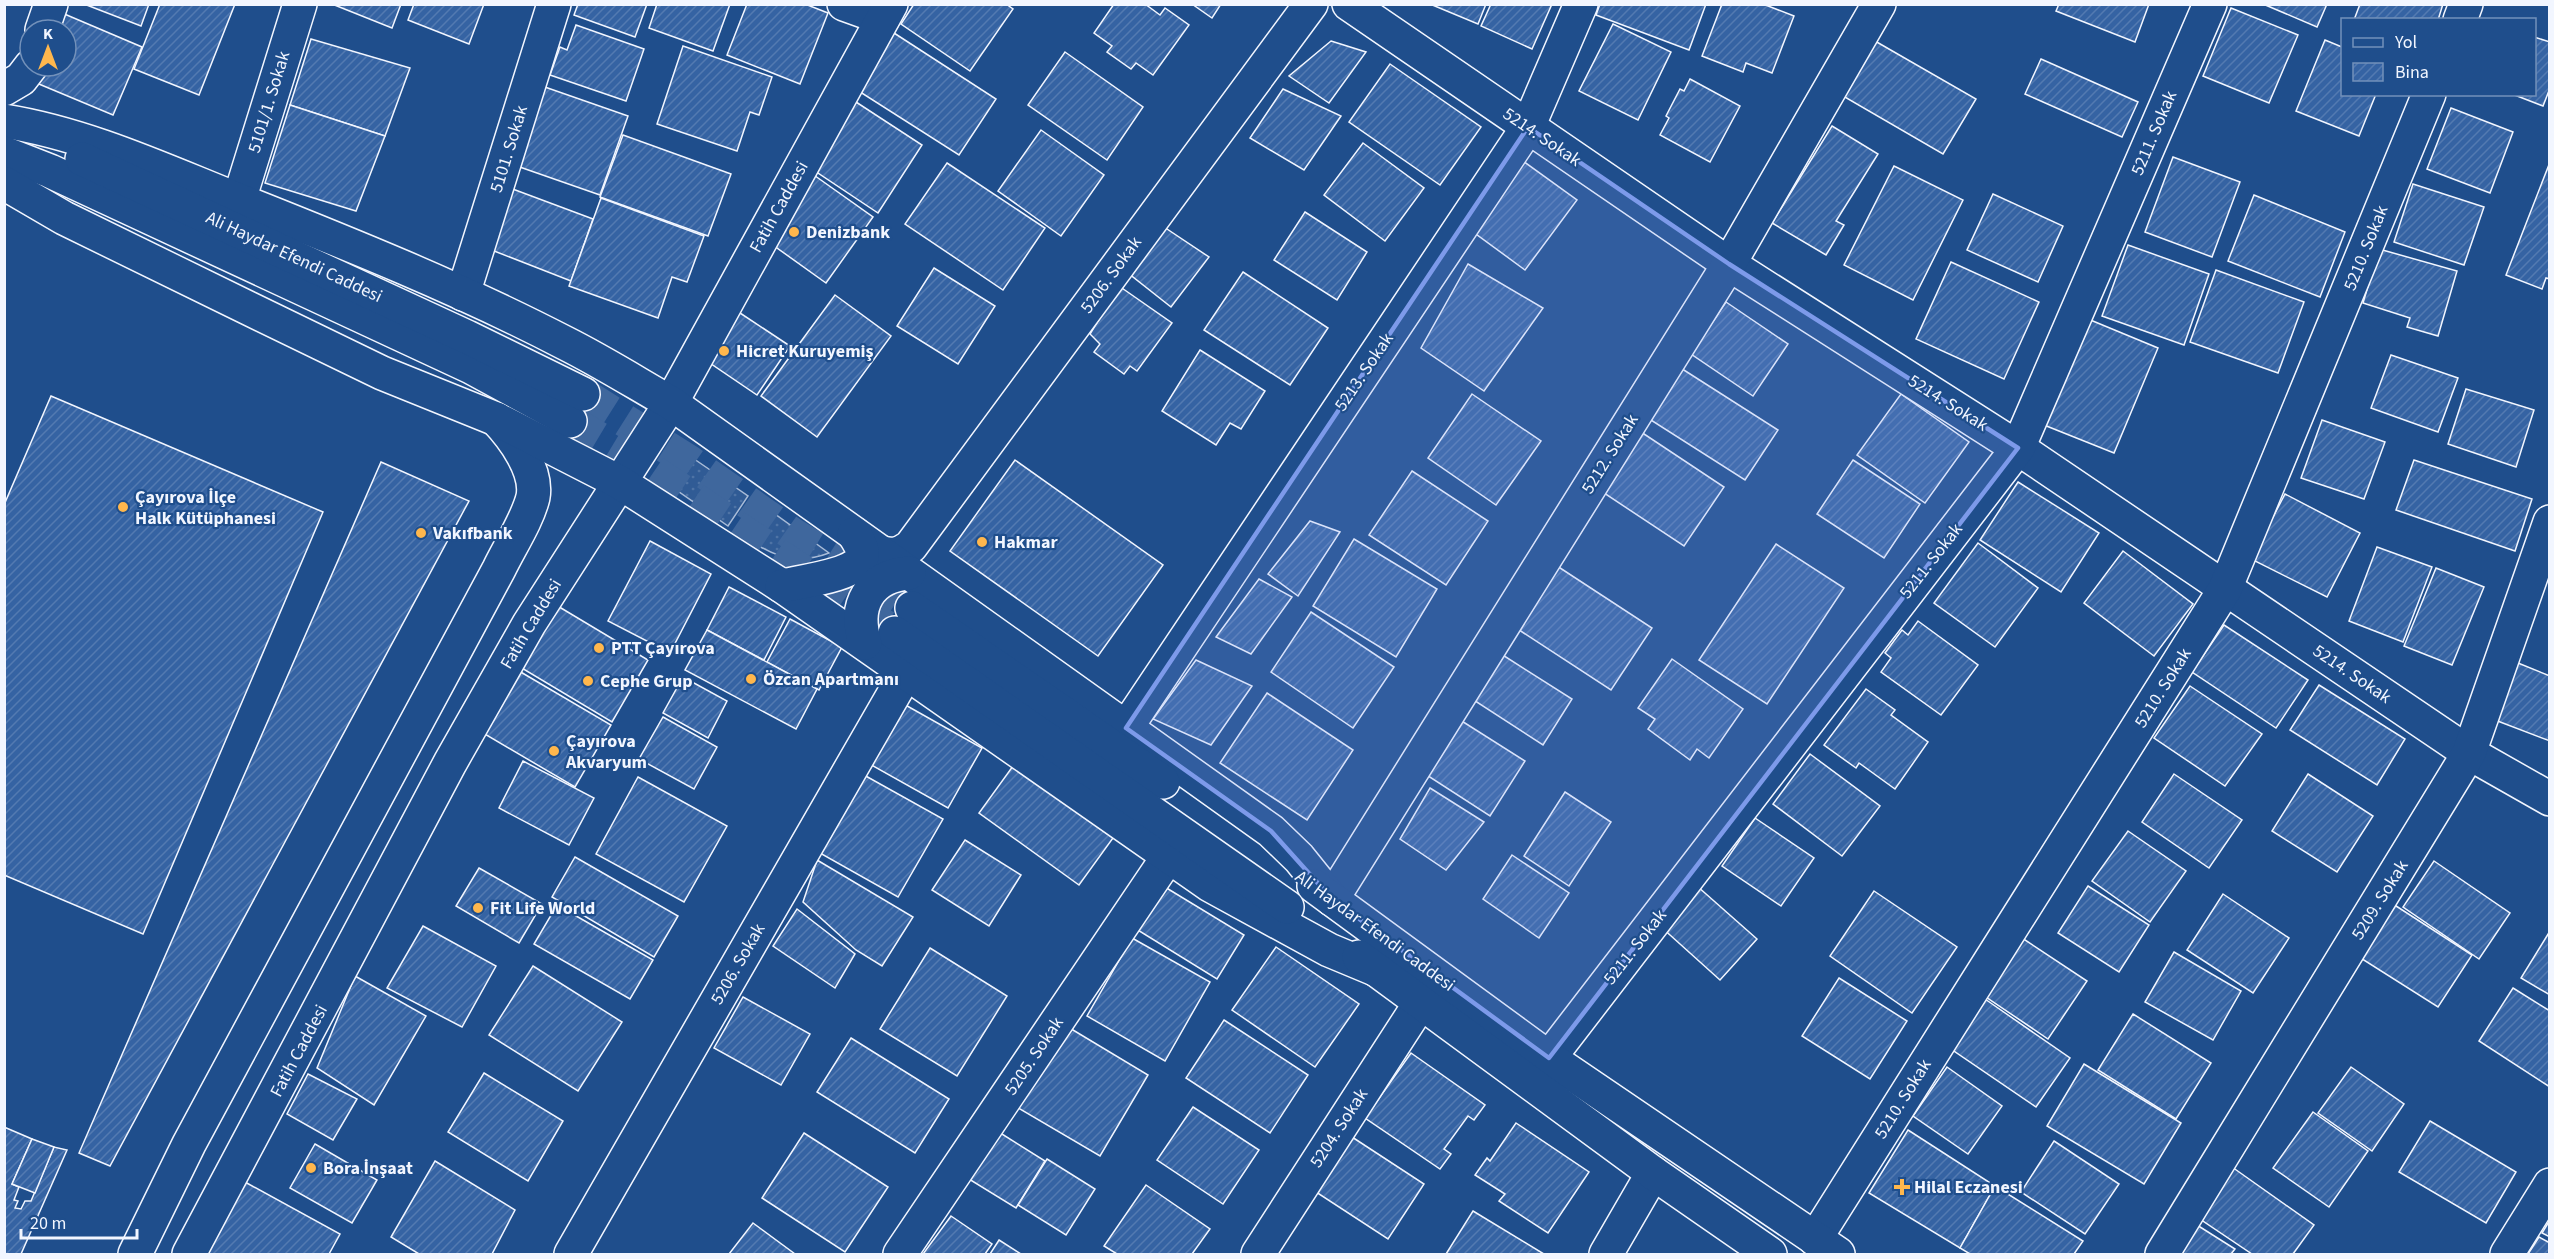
<svg xmlns="http://www.w3.org/2000/svg" width="2554" height="1259" viewBox="0 0 2554 1259" font-family="'Source Sans 3',sans-serif">
	<style>
		.grass { fill: url(#grass-dots); stroke: #a8bbd7; stroke-width: 1.5 }
		.building { fill: url(#building-hatch); stroke: #f2f6ff; stroke-width: 1.5 }
		.lines { fill: none; stroke-linecap: round; stroke-linejoin: round }
		.primary-tunnel { stroke: #3f679d; stroke-width: 33; stroke-dasharray: 33 16; stroke-linecap: butt }
		.street-casing { stroke: #f2f6ff; stroke-width: 36 }
		.secondary-casing { stroke: #f2f6ff; stroke-width: 36 }
		.primary-casing { stroke: #f2f6ff; stroke-width: 36 }
		.street { stroke: #1f4e8c; stroke-width: 33 }
		.secondary { stroke: #1f4e8c; stroke-width: 33 }
		.primary { stroke: #1f4e8c; stroke-width: 33 }
		.marked { fill: #7d9aea; fill-opacity: 0.2; stroke: #7d9aea; stroke-width: 4.5; stroke-linejoin: round }
		.poi-dot { fill: #ffb74d; stroke: #1f4e8c; stroke-width: 2 }
		.labels { text-anchor: middle; dominant-baseline: central; stroke-width: 4.5; stroke-linejoin: round; paint-order: stroke }
		.street-label { font-size: 18px; fill: #f2f6ff; stroke: #1f4e8c }
		.poi-label { font-size: 18px; font-weight: bold; fill: #f2f6ff; stroke: #1f4e8c; text-anchor: start }
	</style>
	<defs>
		<pattern id="grass-dots" width="8" height="8" patternUnits="userSpaceOnUse" patternTransform="scale(1.5)"><rect width="8" height="8" fill="#305b95"/><path d="M2 2h.1M6 6h.1" fill="none" stroke="#4e73a5" stroke-width="1.8" stroke-linecap="round"/></pattern>
		<pattern id="building-hatch" width="6" height="6" patternUnits="userSpaceOnUse" patternTransform="scale(1.5)"><rect width="6" height="6" fill="#3563a3"/><path d="M-1 1l2-2M0 6l6-6M5 7l2-2" fill="none" stroke="#537ab1"/></pattern>
	</defs>
	<rect width="100%" height="100%" fill="#1f4e8c"/>
	<g class="grass">
		<polygon points="681,450 748,496 728,526 662,480"/>
		<path d="M757,501L829,553C790,568 766,552 735,530Z"/>
	</g>
	<g class="building">
		<polygon points="84,4 149,4 141,26"/>
		<polygon points="160,4 235,4 199,95 134,69"/>
		<polygon points="332,4 401,4 392,28"/>
		<polygon points="414,4 484,4 469,44 408,20"/>
		<polygon points="578,4 647,4 635,37 574,15"/>
		<polygon points="657,4 730,4 713,51 649,28"/>
		<polygon points="747,4 805,4 828,13 800,84 727,55"/>
		<polygon points="914,4 1006,4 1013,9 970,71 901,24"/>
		<polygon points="1114,4 1145,4 1160,15 1165,8 1189,25 1153,75 1136,63 1131,69 1107,52 1112,46 1094,33"/>
		<polygon points="1192,4 1221,4 1212,18"/>
		<polygon points="1430,4 1486,4 1478,24"/>
		<polygon points="1491,4 1552,4 1532,49 1481,26"/>
		<polygon points="1600,4 1706,4 1689,50 1596,15"/>
		<polygon points="1722,4 1763,4 1794,16 1772,73 1746,63 1743,72 1702,56"/>
		<polygon points="2059,4 2149,4 2135,42 2056,11"/>
		<polygon points="2263,4 2327,4 2317,27"/>
		<polygon points="2360,4 2443,4 2438,20 2354,20"/>
		<polygon points="2231,8 2298,35 2269,103 2203,76"/>
		<polygon points="55,10 142,47 113,115 27,79 32,66 66,66 66,30 47,30"/>
		<polygon points="1613,24 1671,52 1638,120 1579,91"/>
		<polygon points="576,25 644,49 626,101 550,75 560,47 567,50"/>
		<polygon points="894,33 996,99 959,155 857,90"/>
		<polygon points="2534,37 2550,42 2550,88 2543,106 2512,94 2534,94"/>
		<polygon points="311,39 410,68 385,136 290,105"/>
		<polygon points="2325,40 2342,47 2342,94 2376,94 2359,136 2296,111"/>
		<polygon points="1331,41 1366,52 1329,103 1289,76"/>
		<polygon points="1875,41 1976,99 1943,154 1843,96"/>
		<polygon points="683,46 772,77 759,115 750,112 737,151 657,124"/>
		<polygon points="1065,52 1143,107 1107,160 1028,105"/>
		<polygon points="2041,59 2138,102 2122,137 2025,94"/>
		<polygon points="1390,64 1481,127 1440,185 1349,122"/>
		<polygon points="1690,79 1740,106 1710,162 1660,135 1669,118 1666,116 1680,89 1684,91"/>
		<polygon points="542,86 628,116 600,195 514,165"/>
		<polygon points="1283,89 1341,116 1304,170 1250,138"/>
		<polygon points="856,102 922,145 878,213 812,169"/>
		<polygon points="290,105 385,136 356,211 265,183"/>
		<polygon points="2451,108 2513,132 2490,193 2427,169"/>
		<polygon points="1832,126 1878,154 1836,221 1844,225 1826,255 1772,223"/>
		<polygon points="1041,130 1104,175 1061,236 998,191"/>
		<polygon points="623,135 731,174 708,236 600,197"/>
		<polygon points="1363,143 1424,188 1385,241 1324,195"/>
		<polygon points="1516,156 1577,200 1525,270 1465,226"/>
		<polygon points="2173,157 2240,182 2212,257 2145,232"/>
		<polygon points="2550,162 2550,279 2546,278 2542,289 2506,275"/>
		<polygon points="947,163 1045,228 1003,290 905,224"/>
		<polygon points="1894,166 1963,200 1913,300 1844,265"/>
		<polygon points="811,173 873,217 826,283 763,238"/>
		<polygon points="2413,184 2484,207 2464,265 2394,242"/>
		<polygon points="510,188 593,219 571,281 489,249"/>
		<polygon points="1993,194 2063,226 2038,282 1967,250"/>
		<polygon points="2254,195 2345,232 2320,297 2228,261"/>
		<polygon points="601,198 704,236 687,282 672,277 658,318 569,286"/>
		<polygon points="1305,212 1367,252 1337,300 1274,260"/>
		<polygon points="1158,223 1209,257 1171,307 1128,273"/>
		<polygon points="2128,245 2209,274 2184,345 2102,316"/>
		<polygon points="2379,249 2457,271 2438,336 2407,327 2410,318 2363,303"/>
		<polygon points="1951,262 2039,302 2004,379 1916,339"/>
		<polygon points="1468,264 1543,308 1484,391 1421,348"/>
		<polygon points="934,268 995,306 958,364 897,326"/>
		<polygon points="2216,270 2304,302 2278,373 2190,342"/>
		<polygon points="1243,272 1328,328 1290,385 1204,330"/>
		<polygon points="1119,286 1172,323 1137,371 1130,366 1124,374 1094,352 1100,344 1090,334"/>
		<polygon points="835,295 891,336 817,437 761,396"/>
		<polygon points="1726,302 1788,344 1753,396 1691,354"/>
		<polygon points="737,311 790,346 757,395 704,359"/>
		<polygon points="2088,319 2158,348 2114,453 2044,425"/>
		<polygon points="1200,350 1265,391 1241,429 1230,423 1216,445 1162,411"/>
		<polygon points="2391,355 2458,378 2438,432 2371,408"/>
		<polygon points="1676,365 1778,430 1745,480 1643,415"/>
		<polygon points="2466,389 2534,410 2516,467 2448,444"/>
		<polygon points="1472,394 1541,441 1496,505 1428,458"/>
		<polygon points="1901,394 1969,442 1925,503 1857,455"/>
		<polygon points="51,396 323,512 143,934 4,875 4,505"/>
		<polygon points="2322,420 2385,442 2364,499 2301,478"/>
		<polygon points="1632,426 1724,487 1684,546 1592,485"/>
		<polygon points="1015,460 1163,565 1098,656 950,551"/>
		<polygon points="1853,460 1920,504 1884,558 1817,514"/>
		<polygon points="2414,460 2532,499 2515,551 2396,510"/>
		<polygon points="381,462 469,501 110,1166 79,1153"/>
		<polygon points="1412,471 1488,521 1446,585 1369,535"/>
		<polygon points="2018,482 2099,533 2061,592 1980,540"/>
		<polygon points="2285,494 2360,533 2327,597 2251,559"/>
		<polygon points="1310,521 1340,532 1298,596 1268,574"/>
		<polygon points="1354,539 1437,589 1396,657 1313,606"/>
		<polygon points="650,541 711,574 670,653 608,621"/>
		<polygon points="1978,543 2038,588 1995,647 1934,603"/>
		<polygon points="1776,544 1844,588 1767,704 1699,660"/>
		<polygon points="2377,547 2432,567 2403,642 2349,621"/>
		<polygon points="2123,551 2193,604 2154,656 2084,603"/>
		<polygon points="1554,564 1652,628 1611,690 1513,626"/>
		<polygon points="2436,568 2484,587 2452,665 2404,646"/>
		<polygon points="1259,579 1292,597 1251,654 1216,637"/>
		<polygon points="729,587 786,617 764,660 707,630"/>
		<polygon points="556,605 648,660 612,722 520,667"/>
		<polygon points="1311,612 1394,667 1353,728 1271,672"/>
		<polygon points="790,619 842,647 819,690 767,662"/>
		<polygon points="1918,621 1978,665 1941,715 1881,672 1891,658 1885,653 1902,630 1908,635"/>
		<polygon points="2224,625 2308,680 2276,728 2192,672"/>
		<polygon points="707,630 817,689 796,729 685,670"/>
		<polygon points="1498,652 1572,699 1543,745 1469,697"/>
		<polygon points="1672,659 1743,709 1709,758 1697,749 1690,760 1648,729 1655,719 1638,708"/>
		<polygon points="1196,660 1252,686 1211,745 1153,719"/>
		<polygon points="2518,663 2550,676 2550,741 2495,720"/>
		<polygon points="519,671 611,725 575,787 483,733"/>
		<polygon points="683,677 727,701 708,738 663,713"/>
		<polygon points="2319,685 2405,739 2377,785 2290,730"/>
		<polygon points="2190,686 2262,734 2225,786 2154,738"/>
		<polygon points="1866,689 1895,710 1891,715 1928,742 1895,789 1859,763 1856,768 1824,745"/>
		<polygon points="1267,693 1353,750 1307,820 1220,763"/>
		<polygon points="893,698 982,748 948,808 859,758"/>
		<polygon points="663,717 717,747 694,789 639,759"/>
		<polygon points="1457,718 1525,761 1490,816 1422,772"/>
		<polygon points="1810,754 1880,806 1842,856 1773,804"/>
		<polygon points="523,761 594,798 569,845 499,808"/>
		<polygon points="1013,766 1113,838 1079,885 979,813"/>
		<polygon points="855,770 943,819 898,897 811,848"/>
		<polygon points="2174,774 2242,820 2209,868 2142,822"/>
		<polygon points="2308,774 2373,816 2337,872 2272,831"/>
		<polygon points="638,777 727,826 684,902 596,854"/>
		<polygon points="1430,788 1484,822 1446,870 1400,839"/>
		<polygon points="1565,792 1611,822 1569,886 1524,856"/>
		<polygon points="1755,818 1814,858 1781,906 1722,866"/>
		<polygon points="2128,831 2186,871 2150,922 2092,881"/>
		<polygon points="965,840 1021,875 989,926 932,890"/>
		<polygon points="1512,855 1569,893 1539,938 1483,899"/>
		<polygon points="575,857 678,916 654,957 552,897"/>
		<polygon points="817,860 913,917 882,966 856,950 803,902"/>
		<polygon points="2434,861 2510,913 2479,959 2403,907"/>
		<polygon points="479,868 542,904 519,943 456,906"/>
		<polygon points="1155,881 1244,935 1217,979 1128,924"/>
		<polygon points="1697,886 1757,939 1720,980 1660,926"/>
		<polygon points="2088,886 2149,925 2119,972 2058,933"/>
		<polygon points="1874,891 1957,947 1912,1013 1830,956"/>
		<polygon points="2223,894 2289,938 2253,993 2187,950"/>
		<polygon points="2393,904 2472,955 2438,1007 2359,957"/>
		<polygon points="557,905 653,960 630,999 534,944"/>
		<polygon points="797,909 855,954 835,988 773,946"/>
		<polygon points="423,926 496,966 462,1027 387,988"/>
		<polygon points="2550,931 2550,995 2521,978"/>
		<polygon points="2019,936 2087,981 2048,1039 1980,993"/>
		<polygon points="1132,938 1210,982 1165,1061 1087,1016"/>
		<polygon points="1276,947 1359,1004 1315,1067 1232,1010"/>
		<polygon points="930,948 1007,996 957,1076 880,1029"/>
		<polygon points="2174,952 2241,991 2213,1040 2145,1002"/>
		<polygon points="533,966 622,1022 578,1091 489,1035"/>
		<polygon points="355,976 426,1016 374,1105 317,1068"/>
		<polygon points="1839,978 1907,1021 1870,1079 1802,1036"/>
		<polygon points="2513,988 2550,1011 2550,1087 2479,1041"/>
		<polygon points="743,997 810,1034 781,1085 714,1048"/>
		<polygon points="1985,999 2070,1058 2036,1107 1951,1049"/>
		<polygon points="2133,1014 2211,1063 2176,1119 2098,1070"/>
		<polygon points="1224,1020 1308,1075 1270,1133 1186,1078"/>
		<polygon points="1058,1021 1148,1075 1100,1156 1010,1103"/>
		<polygon points="851,1038 949,1099 915,1153 817,1092"/>
		<polygon points="1411,1053 1485,1105 1474,1120 1468,1116 1444,1149 1451,1154 1440,1169 1365,1118"/>
		<polygon points="2084,1064 2181,1123 2144,1184 2047,1126"/>
		<polygon points="1947,1067 2002,1106 1968,1154 1913,1116"/>
		<polygon points="2351,1067 2404,1104 2372,1151 2318,1113"/>
		<polygon points="484,1073 563,1121 528,1181 448,1132"/>
		<polygon points="308,1074 357,1099 333,1140 287,1114"/>
		<polygon points="1193,1107 1259,1150 1223,1204 1157,1160"/>
		<polygon points="2313,1112 2368,1151 2329,1207 2273,1168"/>
		<polygon points="2430,1121 2516,1172 2486,1223 2399,1172"/>
		<polygon points="1516,1123 1589,1172 1548,1233 1499,1201 1505,1194 1475,1175 1487,1158 1490,1161"/>
		<polygon points="4,1127 32,1139 12,1184 19,1187 14,1200 18,1201 15,1208 21,1209 25,1201 31,1201 54,1147 67,1150 21,1254 4,1254"/>
		<polygon points="994,1129 1045,1161 1016,1208 964,1176"/>
		<polygon points="1908,1130 1995,1186 1960,1248 1869,1193"/>
		<polygon points="804,1133 888,1187 845,1252 762,1198"/>
		<polygon points="1352,1137 1424,1184 1388,1239 1316,1192"/>
		<polygon points="32,1139 54,1147 35,1193 12,1184"/>
		<polygon points="2054,1141 2119,1184 2085,1234 2021,1192"/>
		<polygon points="315,1144 377,1180 352,1223 290,1188"/>
		<polygon points="1047,1159 1095,1189 1066,1235 1018,1205"/>
		<polygon points="435,1161 515,1210 492,1254 419,1254 391,1237"/>
		<polygon points="2232,1167 2314,1225 2293,1254 2252,1254 2197,1217"/>
		<polygon points="245,1182 340,1234 329,1254 209,1254 203,1251"/>
		<polygon points="1146,1185 1210,1229 1192,1254 1117,1254 1104,1246"/>
		<polygon points="1995,1186 2083,1241 2074,1254 1970,1254 1960,1248"/>
		<polygon points="1473,1211 1544,1254 1446,1254"/>
		<polygon points="951,1216 992,1244 985,1254 923,1254"/>
		<polygon points="2189,1220 2235,1249 2231,1254 2167,1254"/>
		<polygon points="2550,1220 2550,1237 2542,1233"/>
		<polygon points="753,1223 795,1254 729,1254"/>
		<polygon points="2539,1237 2550,1243 2550,1254 2528,1254"/>
		<polygon points="999,1240 1021,1254 990,1254"/>
	</g>
	<g class="lines">
		<g class="primary-tunnel">
			<polyline points="583,394 690,462 791,533 912,608"/>
			<polyline points="570,421 647,467 895,633"/>
		</g>
		<g class="street-casing">
			<g id="street">
				<polyline points="844,4 883,18"/>
				<polyline points="1349,4 1729,264 2018,448 2469,753 2550,799"/>
				<polyline points="2460,20 2466,4"/>
				<polyline points="42,30 51,4"/>
				<polyline points="4,89 21,79 31,66"/>
				<polyline points="239,200 300,4"/>
				<polyline points="463,294 554,4"/>
				<path d="M882,553C894,556 901,554 911,546L1311,4"/>
				<polyline points="1126,728 1528,127 1581,4"/>
				<polyline points="1332,899 1729,264 1879,4"/>
				<polyline points="1549,1058 2018,448 2210,4"/>
				<polyline points="1815,1239 2225,589 2429,94"/>
				<polyline points="571,1254 906,673"/>
				<polyline points="900,1254 1168,857"/>
				<polyline points="1258,1254 1421,1002"/>
				<polyline points="1606,1254 1653,1173"/>
				<polyline points="2162,1254 2469,753 2550,522"/>
				<polyline points="2507,1254 2550,1185"/>
			</g>
		</g>
		<g class="secondary-casing">
			<g id="secondary">
				<path d="M135,1254L189,1144L499,569C509,548 528,519 533,497C538,470 513,437 496,419"/>
				<polyline points="189,1254 450,763 529,624 671,403 891,4"/>
			</g>
		</g>
		<g class="primary-casing">
			<g id="primary">
				<path d="M4,121C85,134 161,169 236,199C347,243 459,288 565,343C601,361 636,383 671,403L1271,831L1299,858L1332,899"/>
				<polyline points="4,153 50,171 471,367 570,421"/>
				<polyline points="82,159 467,337 583,394"/>
				<polyline points="4,183 64,218 248,308 382,373 496,419 619,482 782,586 1210,885 1329,950 1377,970"/>
				<path d="M782,586C799,582 858,575 862,557C864,549 858,540 854,534"/>
				<polyline points="912,608 1163,782"/>
				<polyline points="895,633 1287,907"/>
				<path d="M865,643C853,606 869,576 909,573"/>
				<polyline points="1314,886 1549,1058 1838,1254"/>
				<polyline points="1359,957 1653,1173 1770,1254"/>
			</g>
		</g>
		<use href="#street" class="street"/>
		<use href="#secondary" class="secondary"/>
		<use href="#primary" class="primary"/>
	</g>
	<path class="marked" d="M1528,127L1729,264L2018,448L1549,1058L1332,899L1271,831L1126,728Z"/>
	<g class="poi-dot">
		<circle cx="794" cy="232" r="6"/>
		<circle cx="724" cy="351" r="6"/>
		<circle cx="123" cy="507" r="6"/>
		<circle cx="421" cy="533" r="6"/>
		<circle cx="982" cy="542" r="6"/>
		<circle cx="599" cy="648" r="6"/>
		<circle cx="751" cy="679" r="6"/>
		<circle cx="588" cy="681" r="6"/>
		<circle cx="554" cy="751" r="6"/>
		<circle cx="478" cy="908" r="6"/>
		<circle cx="311" cy="1168" r="6"/>
		<path d="M1899 1178h6v6h6v6h-6v6h-6v-6h-6v-6h6z"/>
	</g>
	<g class="labels">
		<g class="street-label">
			<text transform="translate(269 102) rotate(-73)">5101/1. Sokak</text>
			<text transform="translate(2154 133) rotate(-67)">5211. Sokak</text>
			<text transform="translate(1542 137) rotate(34)">5214. Sokak</text>
			<text transform="translate(509 149) rotate(-73)">5101. Sokak</text>
			<text transform="translate(779 207) rotate(-61)">Fatih Caddesi</text>
			<text transform="translate(2366 248) rotate(-68)">5210. Sokak</text>
			<text transform="translate(294 257) rotate(25)">Ali Haydar Efendi Caddesi</text>
			<text transform="translate(1111 275) rotate(-54)">5206. Sokak</text>
			<text transform="translate(1364 372) rotate(-56)">5213. Sokak</text>
			<text transform="translate(1948 403) rotate(32)">5214. Sokak</text>
			<text transform="translate(1610 454) rotate(-58)">5212. Sokak</text>
			<text transform="translate(1931 561) rotate(-52)">5211. Sokak</text>
			<text transform="translate(531 624) rotate(-59)">Fatih Caddesi</text>
			<text transform="translate(2352 674) rotate(34)">5214. Sokak</text>
			<text transform="translate(2163 688) rotate(-58)">5210. Sokak</text>
			<text transform="translate(2380 900) rotate(-58)">5209. Sokak</text>
			<text transform="translate(1375 931) rotate(36)">Ali Haydar Efendi Caddesi</text>
			<text transform="translate(1635 947) rotate(-52)">5211. Sokak</text>
			<text transform="translate(738 964) rotate(-60)">5206. Sokak</text>
			<text transform="translate(299 1051) rotate(-62)">Fatih Caddesi</text>
			<text transform="translate(1034 1056) rotate(-56)">5205. Sokak</text>
			<text transform="translate(1903 1099) rotate(-58)">5210. Sokak</text>
			<text transform="translate(1339 1128) rotate(-57)">5204. Sokak</text>
		</g>
		<g class="poi-label">
			<text x="806" y="232">Denizbank</text>
			<text x="736" y="351">Hicret Kuruyemiş</text>
			<text x="135" y="497">Çayırova İlçe<tspan x="135" dy="21">Halk Kütüphanesi</tspan></text>
			<text x="433" y="533">Vakıfbank</text>
			<text x="994" y="542">Hakmar</text>
			<text x="611" y="648">PTT Çayırova</text>
			<text x="763" y="679">Özcan Apartmanı</text>
			<text x="600" y="681">Cephe Grup</text>
			<text x="566" y="741">Çayırova<tspan x="566" dy="21">Akvaryum</tspan></text>
			<text x="490" y="908">Fit Life World</text>
			<text x="323" y="1168">Bora İnşaat</text>
			<text x="1914" y="1187">Hilal Eczanesi</text>
		</g>
	</g>
	<rect width="2554" height="1259" fill="none" stroke="#f2f6ff" stroke-width="12"/>
	<rect x="2341" y="18" width="195" height="78" fill="#1f4e8c" stroke="#7391ba" stroke-width="1.5"/>
	<rect x="2353" y="38" width="30" height="9" fill="#1f4e8c" stroke="#7391ba" stroke-width="1.5"/>
	<text x="2395" y="48" font-size="18" fill="#f2f6ff">Yol</text>
	<rect x="2353" y="63" width="30" height="18" fill="url(#building-hatch)" stroke="#7391ba" stroke-width="1.5"/>
	<text x="2395" y="78" font-size="18" fill="#f2f6ff">Bina</text>
	<g transform="translate(48 48)"><circle r="28" fill="#1f4e8c" stroke="#7391ba" stroke-width="1.5"/>
	<path d="M0-4.5L10 22L0 15L-10 22Z" fill="#ffb74d"/>
	<text y="-9" font-size="16" font-weight="bold" text-anchor="middle" fill="#f2f6ff">K</text>
	</g>
	<path d="M21 1229v9h116v-9" fill="none" stroke="#f2f6ff" stroke-width="3"/>
	<text x="30" y="1229" font-size="18" fill="#f2f6ff" stroke="#1f4e8c" stroke-width="4.5" paint-order="stroke">20 m</text>
</svg>
